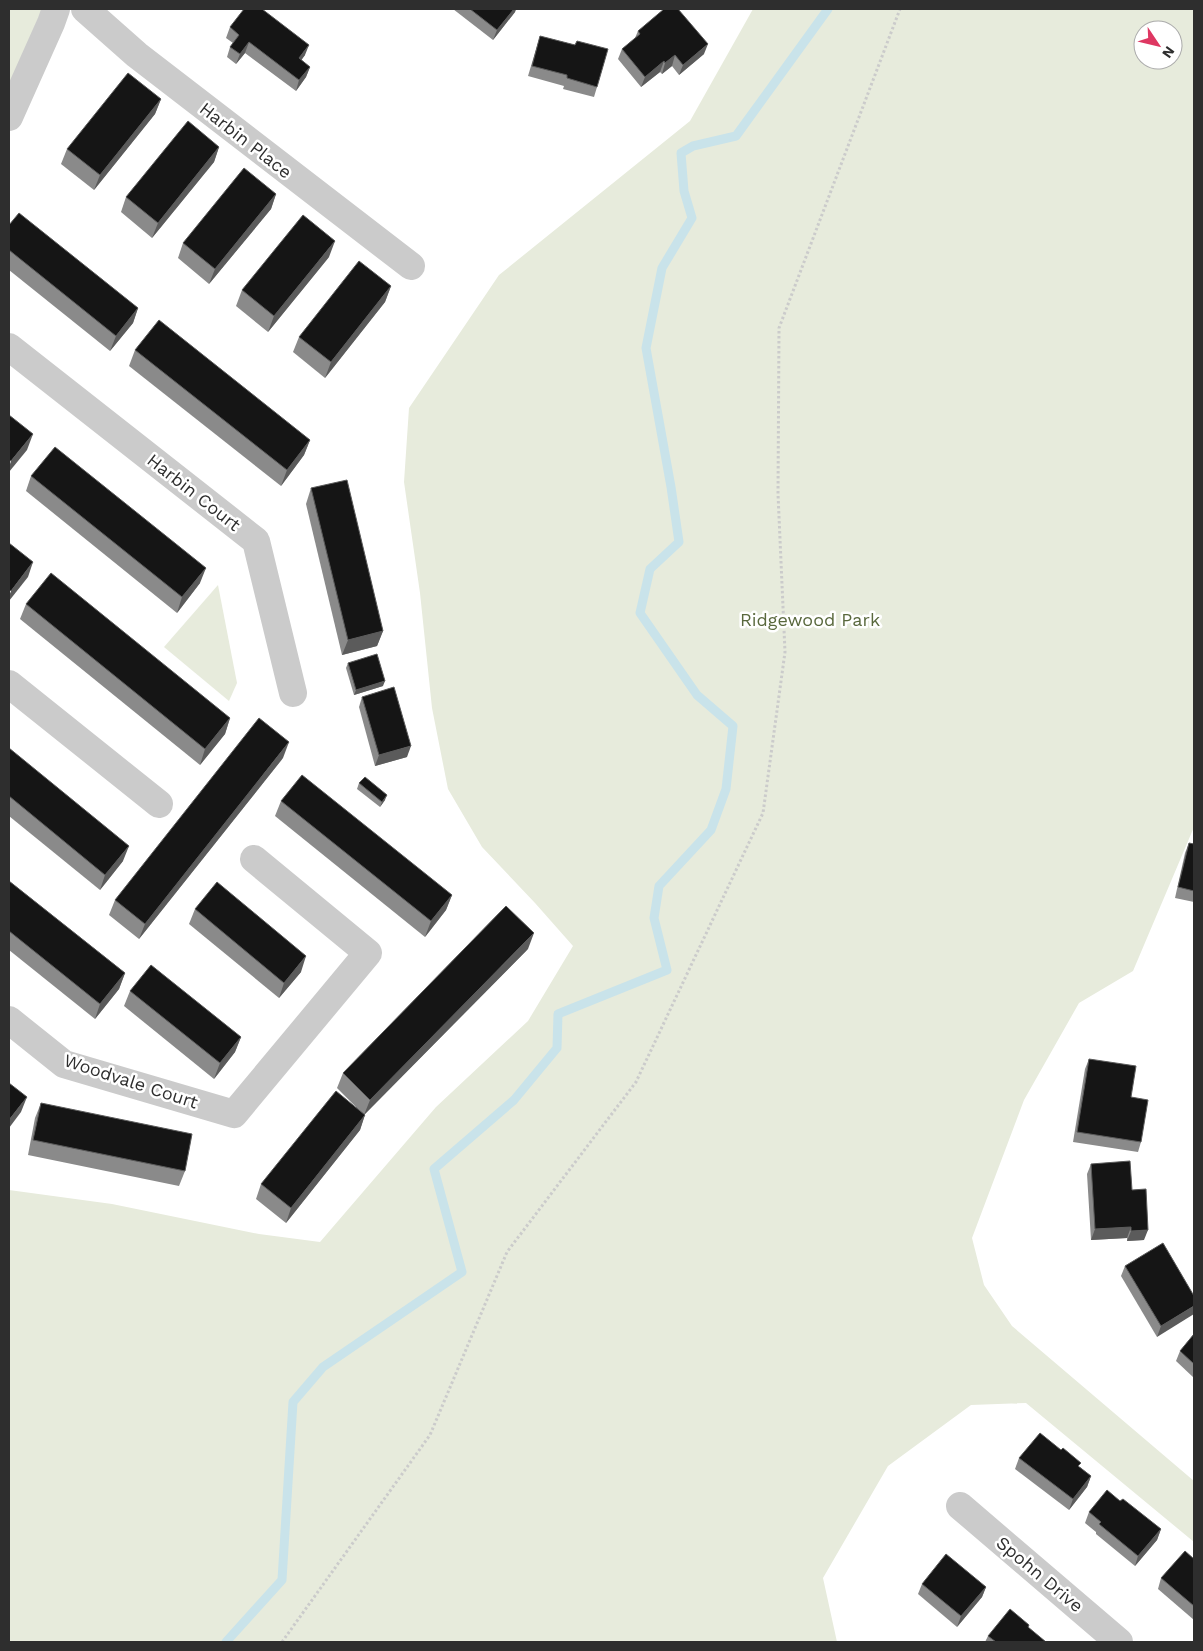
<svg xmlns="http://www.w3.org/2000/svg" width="1203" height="1651" viewBox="0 0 1203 1651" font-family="'Work Sans',sans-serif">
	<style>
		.green { fill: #e7ebdc; fill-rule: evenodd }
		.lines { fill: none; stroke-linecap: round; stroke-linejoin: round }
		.stream { stroke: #c9e3ea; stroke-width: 9 }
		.path { stroke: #cbcbcb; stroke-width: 3; stroke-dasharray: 2.5 2.5; stroke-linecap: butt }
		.minor { stroke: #cbcbcb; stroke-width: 28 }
		.wall { fill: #8a8a8a }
		.shaded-wall { fill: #5b5b5b }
		.building { fill: #151515; stroke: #5b5b5b }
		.labels { text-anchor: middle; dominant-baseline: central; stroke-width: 5; stroke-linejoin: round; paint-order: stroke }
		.street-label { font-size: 18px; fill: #2e2e2e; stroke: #fff }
		.park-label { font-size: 18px; fill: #59683d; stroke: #fff }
	</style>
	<rect width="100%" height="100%" fill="#fff"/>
	<g class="green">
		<polygon points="9,9 42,9 9,88"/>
		<path d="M753,9H1194V827L1133,971L1079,1003L1024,1100L972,1238L984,1285L1012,1326L1194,1481V1542L1026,1403L971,1405L888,1466L823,1578L837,1642H9V1190L112,1204L259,1234L320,1242L436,1107L528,1021L573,946L535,903L482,847L448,789L432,708L420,593L404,482L409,408L499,275L690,121ZM1143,30H1173V60H1143Z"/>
		<polygon points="218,585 237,683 229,701 164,647"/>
	</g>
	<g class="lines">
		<polyline class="stream" points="226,1642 282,1580 293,1402 323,1367 462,1272 434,1169 514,1100 557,1048 558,1014 667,970 654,918 659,886 711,830 726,789 733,726 697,695 640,613 650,569 679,542 671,487 646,348 662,268 692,218 684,191 681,153 693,146 736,136 828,9"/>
		<polyline class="path" points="282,1642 430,1435 507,1252 636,1082 763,813 785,652 778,494 779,328 900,9"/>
		<g class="minor">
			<polyline points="85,9 137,55 411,266"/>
			<polyline points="9,117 51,23 56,9"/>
			<polyline points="9,347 256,541 293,693"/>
			<polyline points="9,684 159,804"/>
			<polyline points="9,1020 64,1064 234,1114 368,953 254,859"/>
			<polyline points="960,1506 1119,1642"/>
		</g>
	</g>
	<g class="wall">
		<polygon points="453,9 516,9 515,12 493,40"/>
		<polygon points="230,27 305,55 301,60 310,67 306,77 296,91 245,53 236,64 227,57 230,47 233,43 226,38"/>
		<polygon points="638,31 704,54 679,75 672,66 662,74 660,72 641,87 618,59 622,49 635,38"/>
		<polygon points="540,36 575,45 577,41 597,87 594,97 563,89 564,86 528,76"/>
		<polygon points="161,99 155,114 94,190 61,164 67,149"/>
		<polygon points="219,147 214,162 152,238 121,212 126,197"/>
		<polygon points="276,194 271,209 209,284 178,258 183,243"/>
		<polygon points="9,225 138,308 133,323 110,351 9,270"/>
		<polygon points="329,257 268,332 236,306 242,290"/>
		<polygon points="391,286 385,302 325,378 293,352 299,337"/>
		<polygon points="135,350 310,440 304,455 281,486 129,366"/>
		<polygon points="31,476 200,583 177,613 26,491"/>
		<polygon points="311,488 383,631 377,646 342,655 306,504"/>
		<polygon points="26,604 230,718 225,734 200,765 20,619"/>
		<polygon points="348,663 383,686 354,695 346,668"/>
		<polygon points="362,697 407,757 375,766 359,707"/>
		<polygon points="9,748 123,861 100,890 9,816"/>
		<polygon points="283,758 139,939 109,915 115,900"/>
		<polygon points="359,783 385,800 380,807 357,789"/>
		<polygon points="281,801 452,895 446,910 425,937 275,816"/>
		<polygon points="1189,843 1194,844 1194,902 1175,898 1185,853"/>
		<polygon points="9,881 125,973 119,989 95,1019 9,950"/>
		<polygon points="195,909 301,972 279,998 189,924"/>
		<polygon points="528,949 365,1114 360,1130 286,1223 256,1199 261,1184 356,1107 337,1088 343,1073"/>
		<polygon points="130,991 241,1037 235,1052 214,1079 124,1006"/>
		<polygon points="1089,1059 1131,1097 1141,1142 1138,1152 1073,1142 1085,1069"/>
		<polygon points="41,1103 185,1171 179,1186 28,1155 35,1118"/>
		<polygon points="1091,1164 1132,1190 1144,1240 1127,1241 1127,1238 1091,1240 1087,1174"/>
		<polygon points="1125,1266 1194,1296 1157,1337 1121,1276"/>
		<polygon points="1194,1334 1194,1378 1176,1361 1180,1351"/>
		<polygon points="1019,1458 1080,1467 1091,1476 1087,1487 1069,1510 1015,1469"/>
		<polygon points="1120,1501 1161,1529 1157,1540 1135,1566 1096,1534 1096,1532 1085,1523 1089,1512"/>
		<polygon points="1194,1559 1194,1620 1158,1589 1161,1578"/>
		<polygon points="922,1584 986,1587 982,1597 957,1627 918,1594"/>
		<polygon points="1029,1625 1028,1628 1046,1642 985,1642 988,1636"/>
	</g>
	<g class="shaded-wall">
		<polygon points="514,9 516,9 515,12 493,40 497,30"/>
		<polygon points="249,42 245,53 236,64 240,54"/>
		<polygon points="708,44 704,54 679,75 683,65"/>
		<polygon points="309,45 305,55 295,69 299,58"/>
		<polygon points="675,55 672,66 662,74 665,63"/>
		<polygon points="664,61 660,72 641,87 645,77"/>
		<polygon points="310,67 306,77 296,91 299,80"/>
		<polygon points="161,99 155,114 94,190 100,175"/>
		<polygon points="219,147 214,162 152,238 158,223"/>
		<polygon points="276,194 271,209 209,284 215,269"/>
		<polygon points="335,241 329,257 268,332 274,316"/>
		<polygon points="391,286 385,302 325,378 331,362"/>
		<polygon points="138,308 133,323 110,351 116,336"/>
		<polygon points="33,434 27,450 9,472 9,467 11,461"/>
		<polygon points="310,440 304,455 281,486 287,470"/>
		<polygon points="33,562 28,577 9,601 9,596 11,591"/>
		<polygon points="206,568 200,583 177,613 182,597"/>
		<polygon points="383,631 377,646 342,655 348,640"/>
		<polygon points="385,681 383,686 354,695 356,690"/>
		<polygon points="230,718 225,734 200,765 205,749"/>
		<polygon points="289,742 283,758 139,939 145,924"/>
		<polygon points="411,746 407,757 375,766 379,755"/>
		<polygon points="387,795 385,800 380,807 382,802"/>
		<polygon points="129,846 123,861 100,890 105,875"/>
		<polygon points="452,895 446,910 425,937 431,921"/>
		<polygon points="534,933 528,949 364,1115 370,1100"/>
		<polygon points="306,956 301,972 279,998 284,983"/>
		<polygon points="125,973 119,989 95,1019 100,1004"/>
		<polygon points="241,1037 235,1052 214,1079 220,1063"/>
		<polygon points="27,1097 21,1112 9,1128 9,1120"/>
		<polygon points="365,1115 360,1130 286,1223 291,1208"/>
		<polygon points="1131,1227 1127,1238 1091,1240 1095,1229"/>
		<polygon points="1148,1230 1144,1240 1127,1241 1131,1231"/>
		<polygon points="1194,1306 1194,1314 1157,1337 1161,1326"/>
		<polygon points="1091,1476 1087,1487 1069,1510 1073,1499"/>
		<polygon points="1161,1529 1157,1540 1135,1566 1138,1556"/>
		<polygon points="986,1587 982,1597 957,1627 961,1616"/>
	</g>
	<g class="building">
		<polygon points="244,9 262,9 309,45 299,58 310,67 299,80 249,42 240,54 230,47 239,35 230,27"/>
		<polygon points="470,9 514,9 497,30"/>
		<polygon points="664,9 678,9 708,44 683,65 675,55 665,63 664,61 645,77 622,49 640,34 638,31"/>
		<polygon points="540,36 575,45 577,41 608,49 597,87 567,78 567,75 532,66"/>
		<polygon points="128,73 161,99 100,175 67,149"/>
		<polygon points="188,121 219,147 158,223 126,197"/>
		<polygon points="244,168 276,194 215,269 183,243"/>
		<polygon points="19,213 138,308 116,336 9,250 9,225"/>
		<polygon points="303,215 335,241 274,316 242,290"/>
		<polygon points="359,261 391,286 331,362 299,337"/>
		<polygon points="159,320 310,440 287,470 135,350"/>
		<polygon points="9,415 33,434 11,461 9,460"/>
		<polygon points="55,447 206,568 182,597 31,476"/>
		<polygon points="347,480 383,631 348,640 311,488"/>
		<polygon points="9,543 33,562 11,591 9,589"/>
		<polygon points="51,573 230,718 205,749 26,604"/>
		<polygon points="377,654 385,681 356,690 348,663"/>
		<polygon points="394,687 411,746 379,755 362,697"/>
		<polygon points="259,718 289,742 145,924 115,900"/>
		<polygon points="9,748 129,846 105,875 9,796"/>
		<polygon points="302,775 452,895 431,921 281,801"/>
		<polygon points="365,777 387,795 382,802 359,783"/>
		<polygon points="1189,843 1194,844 1194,891 1178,887"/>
		<polygon points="9,881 125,973 100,1004 9,931"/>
		<polygon points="217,882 306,956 284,983 195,909"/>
		<polygon points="506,906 534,933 370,1100 343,1073"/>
		<polygon points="151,965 241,1037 220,1063 130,991"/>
		<polygon points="1089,1059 1136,1066 1131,1097 1148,1100 1141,1142 1077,1132"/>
		<polygon points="9,1083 27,1097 9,1120"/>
		<polygon points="336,1091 365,1115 291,1208 261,1184"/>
		<polygon points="41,1103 192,1134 185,1171 33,1140"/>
		<polygon points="1130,1161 1132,1190 1146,1189 1148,1230 1131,1231 1131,1227 1095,1229 1091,1164"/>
		<polygon points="1163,1243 1194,1296 1194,1306 1161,1326 1125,1266"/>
		<polygon points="1194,1334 1194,1364 1180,1351"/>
		<polygon points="1040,1433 1061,1450 1063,1448 1081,1463 1078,1466 1091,1476 1073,1499 1019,1458"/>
		<polygon points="1107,1490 1120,1501 1123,1499 1161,1529 1138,1556 1099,1524 1101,1522 1089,1512"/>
		<polygon points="1185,1551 1194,1559 1194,1606 1161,1578"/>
		<polygon points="946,1554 986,1587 961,1616 922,1584"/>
		<polygon points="1010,1609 1029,1625 1028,1627 1046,1642 996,1642 988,1636"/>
	</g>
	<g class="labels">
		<g class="street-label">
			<text transform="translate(246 140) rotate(38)">Harbin Place</text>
			<text transform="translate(194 492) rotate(38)">Harbin Court</text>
			<text transform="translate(131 1081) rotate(18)">Woodvale Court</text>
			<text transform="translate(1040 1574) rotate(40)">Spohn Drive</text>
		</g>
		<g class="park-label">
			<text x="810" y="619">Ridgewood Park</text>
		</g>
	</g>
	<rect width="1203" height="1651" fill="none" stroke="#2e2e2e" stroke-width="20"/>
	<g transform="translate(1158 45) rotate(125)"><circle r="24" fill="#ffffff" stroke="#ababab"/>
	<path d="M0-4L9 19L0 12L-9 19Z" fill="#de3762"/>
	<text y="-8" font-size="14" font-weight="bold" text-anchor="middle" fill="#2e2e2e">N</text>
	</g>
</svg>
